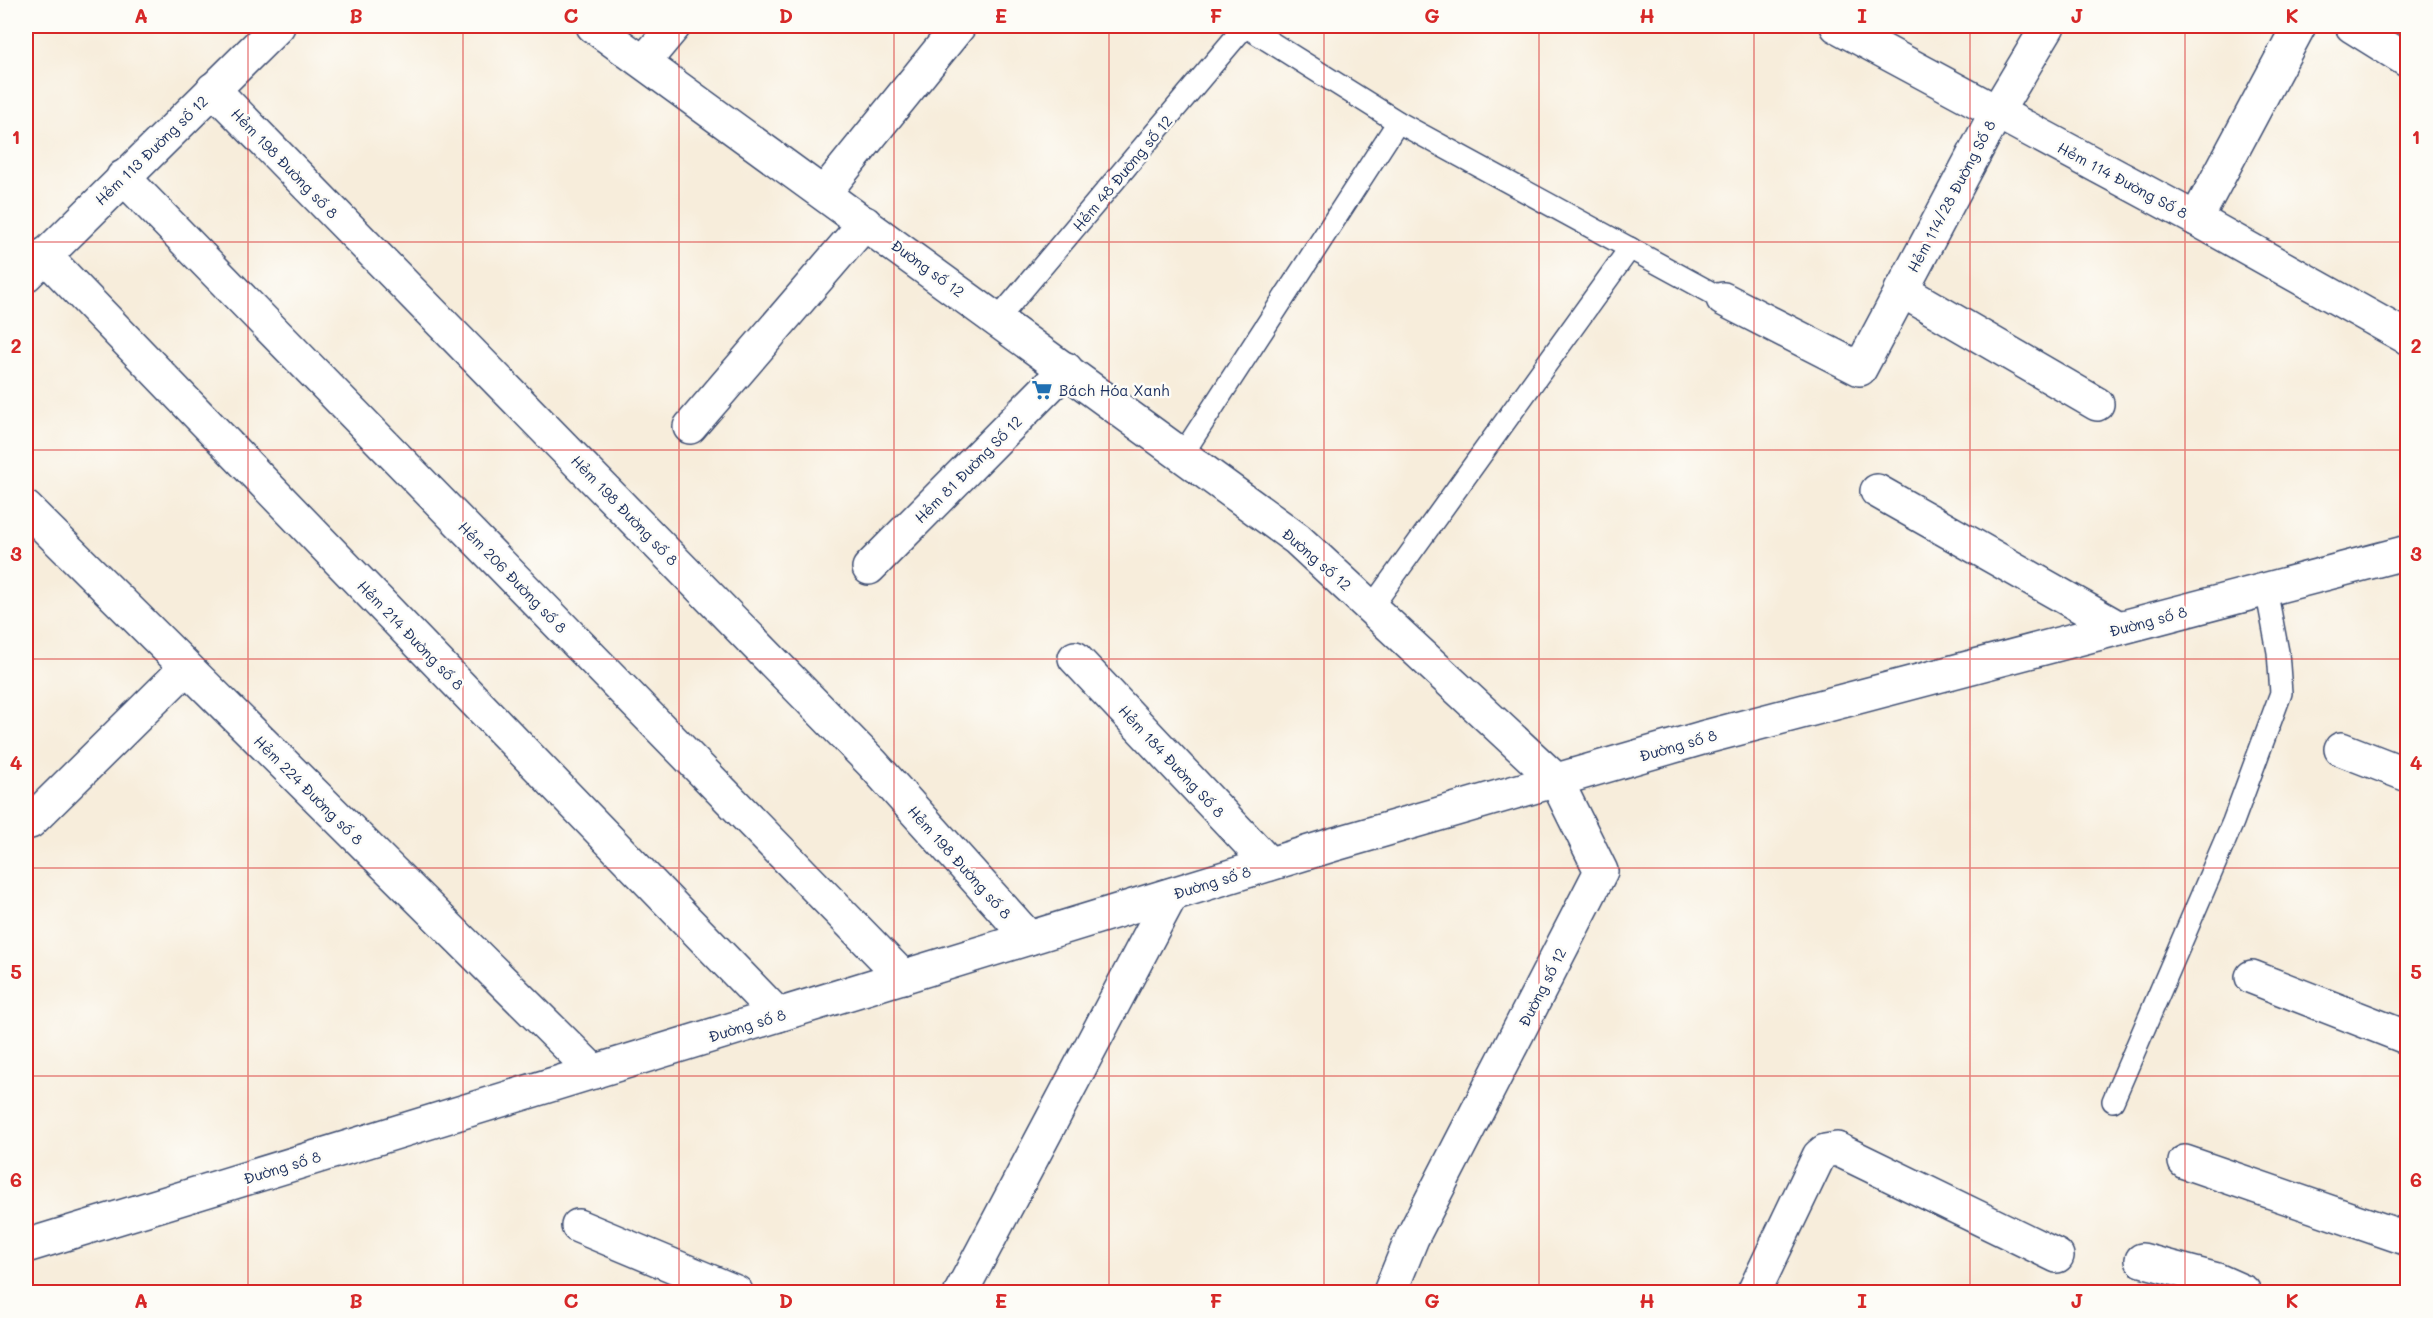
<svg xmlns="http://www.w3.org/2000/svg" width="2433" height="1318" viewBox="0 0 2433 1318" font-family="Mali,sans-serif">
	<style>
		.lines { fill: none; stroke-linecap: round; stroke-linejoin: round }
		.service-casing { stroke: #3c4c71; stroke-width: 24 }
		.minor-casing { stroke: #3c4c71; stroke-width: 36 }
		.service { stroke: #fff; stroke-width: 21 }
		.minor { stroke: #fff; stroke-width: 33 }
		.grid { fill: none; stroke: #d62828; stroke-width: 1.5; stroke-opacity: 0.55 }
		.labels { text-anchor: middle; dominant-baseline: central; stroke-width: 5; stroke-linejoin: round; paint-order: stroke }
		.street-label { font-size: 15px; fill: #1b2f5e; stroke: #fdfcf7 }
		.poi-label { font-size: 15px; fill: #1b2f5e; stroke: #fdfcf7; text-anchor: start }
		.neatline { fill: none; stroke: #d62828; stroke-width: 2 }
		.grid-label { font-size: 20px; text-anchor: middle; font-weight: bold; fill: #d62828 }
	</style>
	<rect width="100%" height="100%" fill="#fdfcf7"/>
	<filter id="ink" filterUnits="userSpaceOnUse"><feTurbulence type="fractalNoise" baseFrequency=".0167" numOctaves="2"/><feDisplacementMap in="SourceGraphic" scale="12" xChannelSelector="R" yChannelSelector="G"/><feConvolveMatrix kernelMatrix="1 2 1 2 8 2 1 2 1" color-interpolation-filters="sRGB"/></filter>
	<filter id="wash" filterUnits="userSpaceOnUse"><feTurbulence type="fractalNoise" baseFrequency=".008" numOctaves="4" result="noise"/><feDisplacementMap in="SourceGraphic" scale="24" xChannelSelector="R" yChannelSelector="G"/><feGaussianBlur stdDeviation="1.35" result="paint"/><feColorMatrix in="noise" values="0 0 0 0 0 0 0 0 0 0 0 0 0 0 0 0 0 1.4 0 .05"/><feComposite in="paint" operator="in"/></filter>
	<g filter="url(#wash)">
		<rect width="100%" height="100%" fill="#f7eddb"/>
	</g>
	<g filter="url(#ink)">
		<g class="lines">
			<g class="service-casing">
				<g id="service">
					<polyline points="998,319 1245,26 1398,122 1723,299"/>
					<polyline points="1182,455 1398,122"/>
					<polyline points="1371,608 1630,248"/>
					<polyline points="2113,1101 2233,822 2281,693 2278,652 2266,589"/>
				</g>
			</g>
			<g class="minor-casing">
				<g id="minor">
					<polyline points="593,26 1297,539 1556,780 1601,871 1412,1238 1390,1292"/>
					<polyline points="1837,26 2196,219 2408,338"/>
					<polyline points="2352,26 2408,61"/>
					<polyline points="644,62 674,26"/>
					<polyline points="213,89 872,763 1029,938"/>
					<polyline points="123,177 903,977"/>
					<polyline points="824,193 959,26"/>
					<polyline points="2196,219 2299,26"/>
					<polyline points="44,255 778,1015"/>
					<polyline points="26,275 278,26"/>
					<polyline points="1901,290 2097,404"/>
					<polyline points="1723,299 1860,369 1996,113 2048,26"/>
					<polyline points="690,427 865,223"/>
					<polyline points="1877,491 2119,628"/>
					<polyline points="26,508 594,1072"/>
					<polyline points="869,568 1066,369"/>
					<polyline points="1075,658 1269,864"/>
					<polyline points="2341,749 2408,775"/>
					<polyline points="30,822 186,668"/>
					<polyline points="2252,977 2408,1038"/>
					<polyline points="2185,1162 2408,1239"/>
					<polyline points="578,1226 736,1292"/>
					<polyline points="26,1246 1332,845 1702,738 2408,552"/>
					<polyline points="2142,1260 2217,1280 2244,1292"/>
					<polyline points="961,1292 1171,895"/>
					<polyline points="1754,1292 1819,1156 1825,1151 1837,1149 2057,1256"/>
				</g>
			</g>
			<use href="#service" class="service"/>
			<use href="#minor" class="minor"/>
		</g>
	</g>
	<path class="grid" d="M248,26V1292M463,26V1292M679,26V1292M894,26V1292M1109,26V1292M1324,26V1292M1539,26V1292M1754,26V1292M1970,26V1292M2185,26V1292M26,242H2408M26,450H2408M26,659H2408M26,868H2408M26,1076H2408"/>
	<defs>
		<g id="supermarket-bare" transform="scale(1.62)"><path d="M-6-5.5h2.5l.6 2H6L4.5 2H-2.5L-4.4-4H-6ZM-1.5 3.2a1.3 1.3 0 1 0 .1 0ZM3 3.2a1.3 1.3 0 1 0 .1 0Z" fill="#1f6fb2" stroke="#fdfcf7" stroke-width="2.5" paint-order="stroke"/></g>
	</defs>
	<g fill-rule="evenodd">
		<use href="#supermarket-bare" x="1042" y="390"/>
	</g>
	<g class="labels">
		<g class="street-label">
			<text transform="translate(151 150) rotate(-44)">Hẻm 113 Đường số 12</text>
			<text transform="translate(285 163) rotate(46)">Hẻm 198 Đường số 8</text>
			<text transform="translate(1122 173) rotate(-50)">Hẻm 48 Đường số 12</text>
			<text transform="translate(2123 180) rotate(28)">Hẻm 114 Đường Số 8</text>
			<text transform="translate(1951 196) rotate(-62)">Hẻm 114/28 Đường Số 8</text>
			<text transform="translate(928 268) rotate(36)">Đường số 12</text>
			<text transform="translate(968 469) rotate(-45)">Hẻm 81 Đường Số 12</text>
			<text transform="translate(625 510) rotate(46)">Hẻm 198 Đường số 8</text>
			<text transform="translate(1317 559) rotate(41)">Đường số 12</text>
			<text transform="translate(513 577) rotate(46)">Hẻm 206 Đường số 8</text>
			<text transform="translate(2148 621) rotate(-15)">Đường số 8</text>
			<text transform="translate(411 635) rotate(46)">Hẻm 214 Đường số 8</text>
			<text transform="translate(1678 745) rotate(-16)">Đường số 8</text>
			<text transform="translate(1172 761) rotate(47)">Hẻm 184 Đường Số 8</text>
			<text transform="translate(309 790) rotate(45)">Hẻm 224 Đường số 8</text>
			<text transform="translate(960 862) rotate(48)">Hẻm 198 Đường số 8</text>
			<text transform="translate(1212 882) rotate(-17)">Đường số 8</text>
			<text transform="translate(1542 987) rotate(-63)">Đường số 12</text>
			<text transform="translate(747 1025) rotate(-17)">Đường số 8</text>
			<text transform="translate(282 1167) rotate(-17)">Đường số 8</text>
		</g>
		<g class="poi-label">
			<text x="1059" y="390">Bách Hóa Xanh</text>
		</g>
	</g>
	<rect width="2433" height="1318" fill="none" stroke="#fdfcf7" stroke-width="66"/>
	<rect x="33" y="33" width="2367" height="1252" class="neatline"/>
	<g class="grid-label">
		<text x="141" y="23">A</text>
		<text x="356" y="23">B</text>
		<text x="571" y="23">C</text>
		<text x="786" y="23">D</text>
		<text x="1001" y="23">E</text>
		<text x="1216" y="23">F</text>
		<text x="1432" y="23">G</text>
		<text x="1647" y="23">H</text>
		<text x="1862" y="23">I</text>
		<text x="2077" y="23">J</text>
		<text x="2292" y="23">K</text>
		<text x="16" y="144">1</text>
		<text x="2416" y="144">1</text>
		<text x="16" y="353">2</text>
		<text x="2416" y="353">2</text>
		<text x="16" y="561">3</text>
		<text x="2416" y="561">3</text>
		<text x="16" y="770">4</text>
		<text x="2416" y="770">4</text>
		<text x="16" y="979">5</text>
		<text x="2416" y="979">5</text>
		<text x="16" y="1187">6</text>
		<text x="2416" y="1187">6</text>
		<text x="141" y="1308">A</text>
		<text x="356" y="1308">B</text>
		<text x="571" y="1308">C</text>
		<text x="786" y="1308">D</text>
		<text x="1001" y="1308">E</text>
		<text x="1216" y="1308">F</text>
		<text x="1432" y="1308">G</text>
		<text x="1647" y="1308">H</text>
		<text x="1862" y="1308">I</text>
		<text x="2077" y="1308">J</text>
		<text x="2292" y="1308">K</text>
	</g>
</svg>
